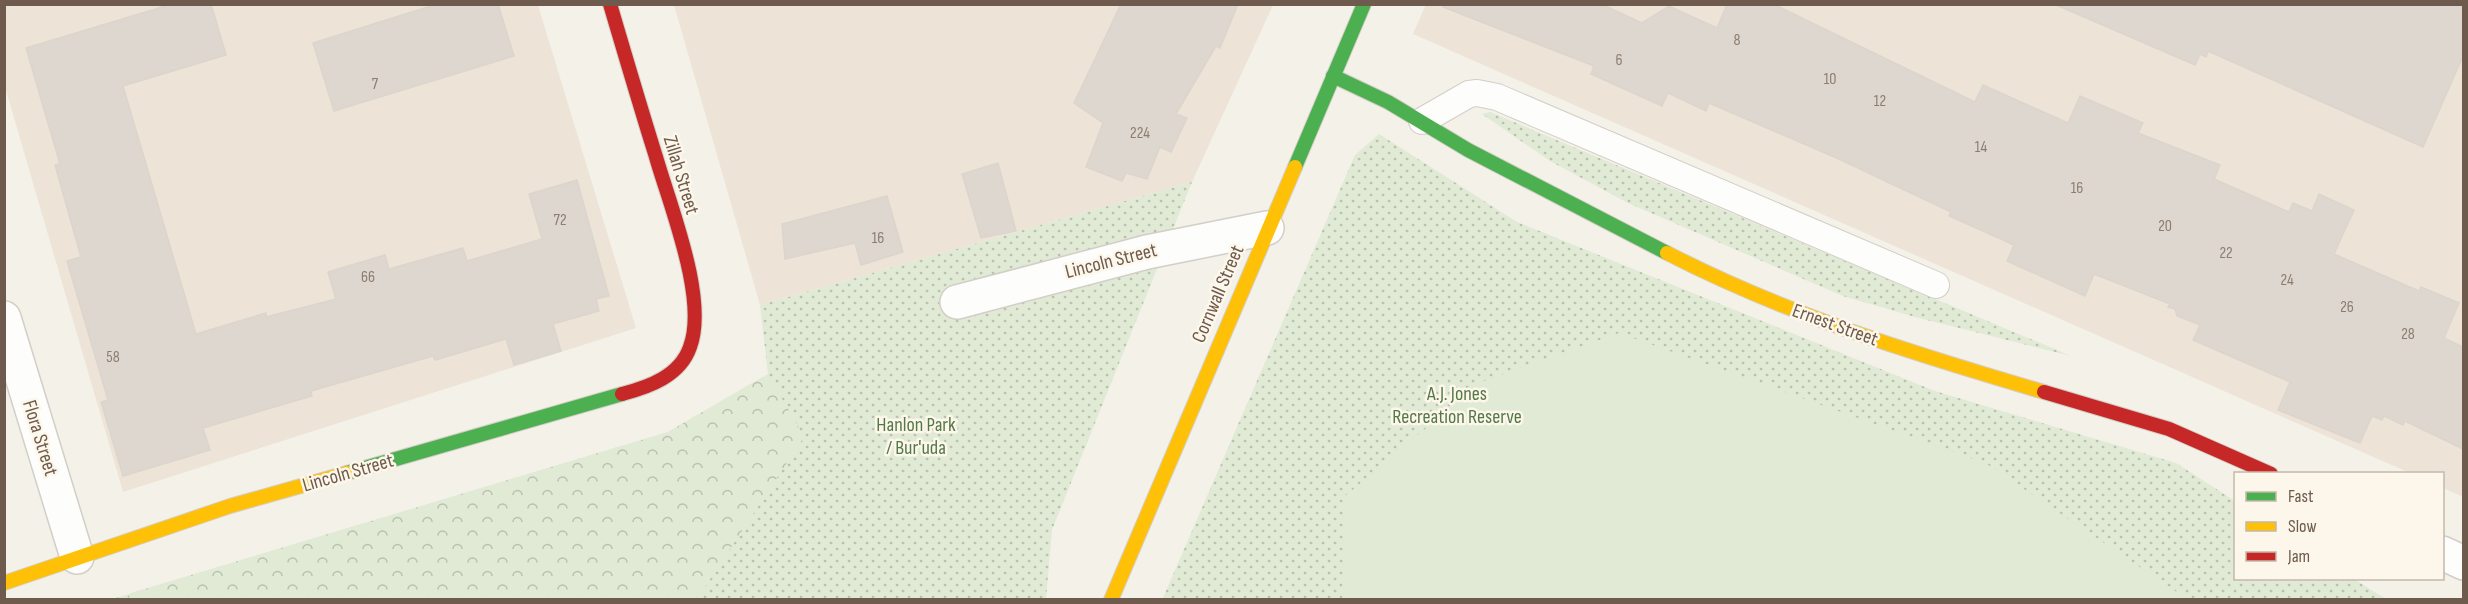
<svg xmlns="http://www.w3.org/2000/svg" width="2468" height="604" viewBox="0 0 2468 604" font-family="'Sofia Sans Condensed',sans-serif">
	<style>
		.residential { fill: #ede4d7 }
		.grass { fill: url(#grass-dots) }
		.forest { fill: url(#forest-crowns) }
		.pitch { fill: #e0ead5 }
		.building { fill: #ddd7cf; stroke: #dcd5cc; stroke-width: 1.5 }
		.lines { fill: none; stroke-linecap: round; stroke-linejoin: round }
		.lane-casing { stroke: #d3cec7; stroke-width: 28 }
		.street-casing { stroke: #d3cec7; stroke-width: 36 }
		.fast-casing { stroke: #d4cec7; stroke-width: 16 }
		.slow-casing { stroke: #d4cec7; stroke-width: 16 }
		.jam-casing { stroke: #d4cec7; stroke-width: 16 }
		.lane { stroke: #fdfdfc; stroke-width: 26 }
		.street { stroke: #fdfdfc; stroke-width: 33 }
		.fast { stroke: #4caf50; stroke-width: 14 }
		.slow { stroke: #ffc107; stroke-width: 14 }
		.jam { stroke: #c62828; stroke-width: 14 }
		.labels { text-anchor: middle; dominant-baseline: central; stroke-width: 5; stroke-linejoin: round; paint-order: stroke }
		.number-label { font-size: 16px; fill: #8c7d70 }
		.street-label { font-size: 20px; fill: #6e5b4d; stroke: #fcf7ea }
		.park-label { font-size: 20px; fill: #547949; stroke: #fcf7ea }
	</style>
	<defs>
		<pattern id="grass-dots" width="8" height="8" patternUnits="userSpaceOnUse" patternTransform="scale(1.5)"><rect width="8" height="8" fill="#e0ead5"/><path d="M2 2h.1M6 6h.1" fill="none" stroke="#bac1af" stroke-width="1.8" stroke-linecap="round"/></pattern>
		<pattern id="forest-crowns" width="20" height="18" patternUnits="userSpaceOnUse" patternTransform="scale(1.5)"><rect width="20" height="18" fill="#e0ead5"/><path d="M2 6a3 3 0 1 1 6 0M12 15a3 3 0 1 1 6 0" fill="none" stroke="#bac1af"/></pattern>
	</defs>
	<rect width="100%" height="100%" fill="#f4f1e9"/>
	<g class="residential">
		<polygon points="1426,4 2463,5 2463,497 2443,488 2442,474 2410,473 1413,34"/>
		<polygon points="5,5 538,5 636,328 123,492 5,87"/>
		<polygon points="674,5 1273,5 1192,182 760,305"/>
	</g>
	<g class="grass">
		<polygon points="1490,112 2071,356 1915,317 1843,296 1628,203 1550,161 1482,114"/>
		<polygon points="1379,134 1517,222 1935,391 2176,463 2235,501 2236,578 2354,579 2386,599 1162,600 1355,155"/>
		<polygon points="1192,182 1052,530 1046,599 109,600 668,432 768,374 760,305"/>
	</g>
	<polygon class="forest" points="768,374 804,437 697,599 128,599 131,593 668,432"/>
	<polygon class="pitch" points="1619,333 1987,464 2187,599 1342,599 1345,496 1481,382"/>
	<g class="building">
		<polygon points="172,4 211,4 226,55 123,86 196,334 266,313 266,317 336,299 328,272 385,255 389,269 463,248 467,261 542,239 529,194 577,180 609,296 596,299 599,311 553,324 561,351 514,365 506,339 435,360 433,356 311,391 312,396 203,428 210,450 123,476 101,402 108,400 67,261 81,257 55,165 60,164 26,48"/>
		<polygon points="437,4 498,4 514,56 334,111 313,43"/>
		<polygon points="1121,4 1238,4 1220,48 1216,46 1176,114 1187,118 1171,152 1160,147 1147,179 1126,173 1122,181 1086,167 1103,123 1074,103"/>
		<polygon points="1443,4 1601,4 1642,23 1669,6 1717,28 1727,4 1773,4 1975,102 1983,85 2068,123 2080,96 2143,123 2138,133 2220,165 2214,179 2289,212 2293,203 2312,211 2319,194 2354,210 2334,254 2419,291 2421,287 2459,303 2444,338 2463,347 2463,449 2405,421 2403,425 2384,416 2382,420 2372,416 2360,443 2278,410 2290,382 2193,340 2200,325 2177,316 2175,309 2168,307 2170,304 2094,274 2085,296 2007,261 2014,245 1949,216 1951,212 1841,160 1709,103 1706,111 1668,93 1662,106 1591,74 1594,66 1443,7"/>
		<polygon points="2054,4 2463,4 2463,56 2423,147 2208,51 2206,57 2200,54 2195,65"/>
		<polygon points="998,163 1016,231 981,238 962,174"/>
		<polygon points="887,196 903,252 861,265 855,243 785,259 782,224"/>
	</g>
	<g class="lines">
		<g class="lane-casing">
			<polyline id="lane" points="1422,121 1469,94 1477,93 1497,97 1936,285"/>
		</g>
		<g class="street-casing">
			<g id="street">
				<polyline points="957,302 1147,252 1267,228"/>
				<polyline points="4,318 77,557"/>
				<polyline points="2442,553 2464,563"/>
			</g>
		</g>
		<g class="fast-casing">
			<g id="fast">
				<polyline points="1333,76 1388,102 1468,150 1667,253"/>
				<polyline points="1295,167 1364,4"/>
				<polyline points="347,473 622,394"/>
			</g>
		</g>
		<g class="slow-casing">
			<g id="slow">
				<path d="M1667,253C1787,315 1915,354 2044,392"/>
				<polyline points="4,583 230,506 347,473"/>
				<polyline points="1111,600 1295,167"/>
			</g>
		</g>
		<g class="jam-casing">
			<g id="jam">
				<path d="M610,4C625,55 640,106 656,157C670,206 708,299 690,347C680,376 649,387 622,394"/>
				<polyline points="2044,392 2169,429 2271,474"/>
			</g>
		</g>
		<use href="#lane" class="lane"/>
		<use href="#street" class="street"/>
		<use href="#fast" class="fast"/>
		<use href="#slow" class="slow"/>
		<use href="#jam" class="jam"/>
	</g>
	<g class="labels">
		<g class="number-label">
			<text x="1737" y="40">8</text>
			<text x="1619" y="60">6</text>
			<text x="1830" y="79">10</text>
			<text x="375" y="84">7</text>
			<text x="1880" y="101">12</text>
			<text x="1140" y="133">224</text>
			<text x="1981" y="147">14</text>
			<text x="2077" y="188">16</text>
			<text x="560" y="220">72</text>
			<text x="2165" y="226">20</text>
			<text x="878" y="238">16</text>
			<text x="2226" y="253">22</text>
			<text x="368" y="277">66</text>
			<text x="2287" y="280">24</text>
			<text x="2347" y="307">26</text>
			<text x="2408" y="334">28</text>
			<text x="113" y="357">58</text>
		</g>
		<g class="street-label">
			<text transform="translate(681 175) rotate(73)">Zillah Street</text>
			<text transform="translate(1111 261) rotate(-14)">Lincoln Street</text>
			<text transform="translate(1218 294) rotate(-67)">Cornwall Street</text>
			<text transform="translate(1835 325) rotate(20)">Ernest Street</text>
			<text transform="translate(40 438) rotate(73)">Flora Street</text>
			<text transform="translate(348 473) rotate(-16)">Lincoln Street</text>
		</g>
		<g class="park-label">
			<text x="1457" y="394">A.J. Jones<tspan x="1457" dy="23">Recreation Reserve</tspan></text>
			<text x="916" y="425">Hanlon Park<tspan x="916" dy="23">/ Bur'uda</tspan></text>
		</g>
	</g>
	<rect width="2468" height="604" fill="none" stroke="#6e5b4d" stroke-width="12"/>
	<rect x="2234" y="472" width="210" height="108" fill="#fcf7ea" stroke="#c3b9ab" stroke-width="1.5"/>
	<rect x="2246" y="492" width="30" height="9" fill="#4caf50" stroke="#c3b9ab" stroke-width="1.5"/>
	<text x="2288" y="502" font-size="18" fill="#6e5b4d">Fast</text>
	<rect x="2246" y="522" width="30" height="9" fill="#ffc107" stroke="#c3b9ab" stroke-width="1.5"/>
	<text x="2288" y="532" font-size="18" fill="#6e5b4d">Slow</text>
	<rect x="2246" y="552" width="30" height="9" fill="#c62828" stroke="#c3b9ab" stroke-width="1.5"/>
	<text x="2288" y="562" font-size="18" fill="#6e5b4d">Jam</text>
</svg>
